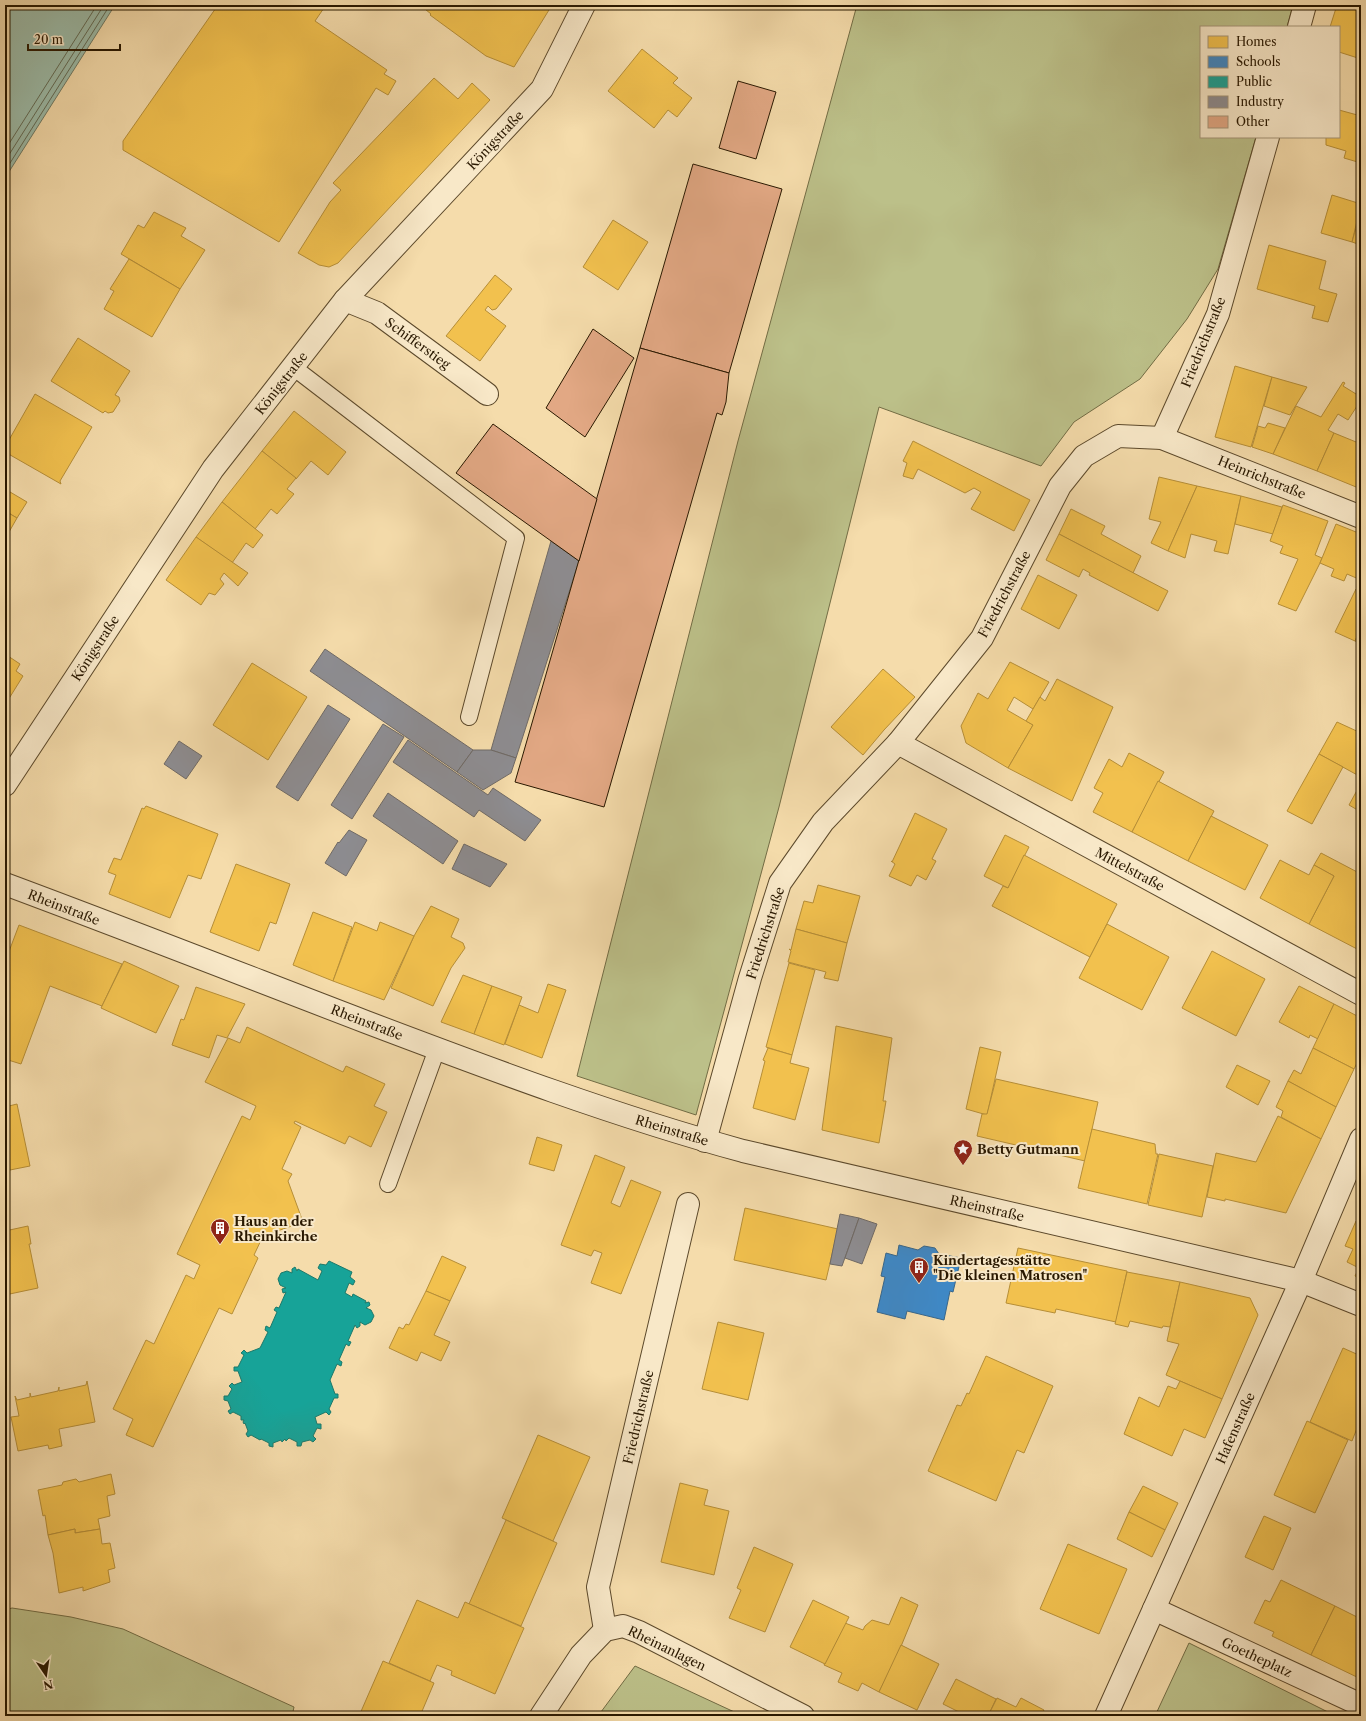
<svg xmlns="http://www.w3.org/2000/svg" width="1366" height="1721" viewBox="0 0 1366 1721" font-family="'Libre Caslon Text',serif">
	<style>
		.green { fill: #bcc089; stroke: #726c44 }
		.water { fill: #9cbca9; stroke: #6e7a65 }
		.homes { fill: #f2c14e; stroke: #b68e37 }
		.schools { fill: #3f88c5; stroke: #38668a }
		.public { fill: #17a398; stroke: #1c796a }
		.industry { fill: #8d8d92; stroke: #6f6a66 }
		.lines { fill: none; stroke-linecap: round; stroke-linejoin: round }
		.shore { stroke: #626a54; stroke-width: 1 }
		.building { fill: #e2a884; stroke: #291800 }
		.lane-casing { stroke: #5c492b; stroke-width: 18 }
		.street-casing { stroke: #5c492b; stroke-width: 24 }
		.lane { stroke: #f8e8c8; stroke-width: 16 }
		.street { stroke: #f8e8c8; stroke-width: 22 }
		.labels { text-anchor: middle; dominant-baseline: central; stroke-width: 4; stroke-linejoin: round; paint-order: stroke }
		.street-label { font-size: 13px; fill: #291800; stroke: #f8e8c8 }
		.poi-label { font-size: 13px; font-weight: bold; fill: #291800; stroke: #f8e8c8; text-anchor: start }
	</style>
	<rect width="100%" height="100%" fill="#f5dcab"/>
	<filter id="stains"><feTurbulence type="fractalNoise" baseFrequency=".005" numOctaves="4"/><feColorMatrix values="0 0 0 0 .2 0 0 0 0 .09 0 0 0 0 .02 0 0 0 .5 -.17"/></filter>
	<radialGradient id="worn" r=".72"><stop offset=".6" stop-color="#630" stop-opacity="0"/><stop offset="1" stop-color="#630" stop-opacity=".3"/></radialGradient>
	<g class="green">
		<polygon points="857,5 1293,5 1287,27 1201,27 1201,137 1256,137 1218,269 1187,319 1140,379 1074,422 1041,466 879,407 779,807 696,1115 577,1076 738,441"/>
		<polygon points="12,1608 71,1617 123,1629 294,1707 292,1716 5,1716 5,1610"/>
		<polygon points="1189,1643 1336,1716 1155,1716"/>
		<polygon points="635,1666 743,1716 598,1716"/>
	</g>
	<polygon class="water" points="5,5 115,5 5,178"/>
	<g class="homes">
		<polygon points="218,5 326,5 315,21 387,70 384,74 396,81 388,95 376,88 279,242 123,150 123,141"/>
		<polygon points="420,5 552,5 514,67 486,56 430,15 431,14"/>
		<polygon points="1337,5 1361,5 1361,59 1339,52 1339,27 1330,27"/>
		<polygon points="642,49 678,78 673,83 692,98 677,117 668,110 654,128 608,91"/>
		<polygon points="434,78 458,99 472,83 490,100 338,263 329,267 319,265 298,253 330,202 341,190 333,183"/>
		<polygon points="1339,110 1361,116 1361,163 1344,158 1346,151 1326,145 1326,137 1339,137"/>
		<polygon points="1332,195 1361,204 1352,242 1321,233"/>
		<polygon points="1361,210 1361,245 1352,242"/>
		<polygon points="154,212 186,228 181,236 205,250 180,289 121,254 138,225 144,228"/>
		<polygon points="613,220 648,242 618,290 583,267"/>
		<polygon points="1269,245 1326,261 1319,289 1337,294 1328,322 1312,318 1315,306 1257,289"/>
		<polygon points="129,259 180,289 152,337 104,309 114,291 110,289"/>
		<polygon points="495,275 512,289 496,309 492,310 488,306 485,310 506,326 480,361 446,336"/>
		<polygon points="78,338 130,371 115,395 119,397 120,401 113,412 108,413 105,411 103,413 51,381"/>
		<polygon points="1235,366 1272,377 1251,447 1215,437"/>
		<polygon points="1272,377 1307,387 1290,415 1264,406"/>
		<polygon points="1343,382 1345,383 1343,386 1361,397 1361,400 1348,420 1338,414 1328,430 1334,433 1317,471 1273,454 1296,406 1321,417"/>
		<polygon points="35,394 92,427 60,481 61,484 5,452 5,447"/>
		<polygon points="294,411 346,452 328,475 311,461 296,479 262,451"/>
		<polygon points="1268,423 1285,428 1273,454 1252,447 1258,426 1265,428"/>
		<polygon points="1334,433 1361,444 1361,489 1317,471"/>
		<polygon points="913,441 1030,500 1014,531 971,509 981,492 974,488 965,493 918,469 913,479 903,476 907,463 903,461"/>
		<polygon points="262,451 296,478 287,489 294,494 277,514 271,509 255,529 222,502"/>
		<polygon points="1159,477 1197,486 1168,551 1151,543 1161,522 1149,519"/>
		<polygon points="1197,486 1241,496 1228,554 1214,551 1217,541 1191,534 1185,558 1168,551"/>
		<polygon points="5,489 27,502 17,518 5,511"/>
		<polygon points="1241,496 1282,507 1273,534 1235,524"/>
		<polygon points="222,502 263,535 253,548 246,543 232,563 196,537"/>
		<polygon points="1283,505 1328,521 1315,555 1322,558 1320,563 1296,611 1278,604 1298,559 1280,553 1283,546 1270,541"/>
		<polygon points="1071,509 1105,526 1101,534 1141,556 1133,573 1059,534"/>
		<polygon points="5,511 17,518 5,539"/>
		<polygon points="1336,524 1361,534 1361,580 1347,574 1344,581 1331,576 1334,569 1320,563"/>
		<polygon points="1059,534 1168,591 1158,611 1089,575 1090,573 1083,569 1079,577 1046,560"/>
		<polygon points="196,537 248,573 238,586 224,573 220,579 224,584 215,595 209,593 201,605 166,580"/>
		<polygon points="1038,575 1077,595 1059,629 1021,609"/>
		<polygon points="1356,589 1361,591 1361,628 1355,641 1335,632"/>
		<polygon points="1361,628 1361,644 1355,641"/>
		<polygon points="5,654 20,664 16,671 23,676 5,705"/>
		<polygon points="1010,662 1049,682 1033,709 1014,697 1007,710 1033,725 1008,768 966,743 961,726 978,693 988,699"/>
		<polygon points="252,663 307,697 268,760 213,725"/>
		<polygon points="883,669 915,697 884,730 863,755 831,727"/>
		<polygon points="1057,679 1113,707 1072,801 1008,768 1033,725 1026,721 1040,697 1045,701"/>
		<polygon points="1337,722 1361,733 1361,777 1319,754"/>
		<polygon points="1129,753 1164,772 1132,832 1093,812 1103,793 1094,788 1109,759 1122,767"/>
		<polygon points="1319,754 1343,767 1312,824 1287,811"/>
		<polygon points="1158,781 1214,811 1188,861 1132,832"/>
		<polygon points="1361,783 1361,812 1349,805"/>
		<polygon points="146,806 218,834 201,879 188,875 170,918 109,894 116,875 108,872 114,858 121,860 142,808 144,809"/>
		<polygon points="915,813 947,829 932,859 936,861 926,880 917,875 911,886 889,876 895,864 891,861 892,862"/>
		<polygon points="1211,816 1268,845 1245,890 1188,861"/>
		<polygon points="1005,835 1029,847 1008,888 984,876"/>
		<polygon points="1321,853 1361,874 1361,946 1359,950 1309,924 1334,876 1314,865"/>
		<polygon points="1024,855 1117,904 1090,957 992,906 1003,886 1008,888"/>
		<polygon points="1280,860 1309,875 1314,865 1334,876 1309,924 1260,898"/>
		<polygon points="236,864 290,884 276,924 270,922 259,951 210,932"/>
		<polygon points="818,885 860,896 847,943 796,929 804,901 813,903"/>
		<polygon points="431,906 459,919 451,937 463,943 465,948 451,968 433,1006 391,988 414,936"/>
		<polygon points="313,912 352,927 333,981 293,965"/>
		<polygon points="355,922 377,931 380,922 414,936 384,1000 333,981"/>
		<polygon points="1107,924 1169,957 1142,1010 1079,978"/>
		<polygon points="19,925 122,964 102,1006 50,986 21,1064 5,1059 5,962"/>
		<polygon points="796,929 847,943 838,981 824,978 826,972 788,962 791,951 789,949 791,950"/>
		<polygon points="1212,951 1265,979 1236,1036 1182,1008"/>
		<polygon points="124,961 179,986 156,1033 101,1008"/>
		<polygon points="789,963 815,970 792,1055 766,1047"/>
		<polygon points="463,975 492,986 474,1034 441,1022"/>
		<polygon points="548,984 566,990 542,1058 505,1044 519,1005 538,1013"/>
		<polygon points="492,986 522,997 504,1045 474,1034"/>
		<polygon points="1299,986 1334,1004 1318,1039 1310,1035 1309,1038 1279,1022"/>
		<polygon points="196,987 245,1004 227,1038 217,1035 209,1058 172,1045 181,1019 184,1020"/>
		<polygon points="1334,1004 1361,1018 1361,1055 1354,1069 1313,1048"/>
		<polygon points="836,1026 892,1038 883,1101 886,1101 879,1143 822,1130"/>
		<polygon points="247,1027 343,1072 346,1066 385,1084 374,1106 387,1112 371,1147 349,1136 345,1144 295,1121 294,1123 301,1127 282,1169 292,1174 288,1181 303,1222 263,1236 254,1255 258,1258 232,1314 219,1308 153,1447 126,1435 133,1419 113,1409 146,1340 154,1344 186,1275 194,1279 200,1265 177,1254 242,1116 250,1120 256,1106 205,1082 228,1038 240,1043"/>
		<polygon points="980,1047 1001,1052 987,1115 966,1109"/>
		<polygon points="768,1048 792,1055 790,1063 809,1068 795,1120 753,1108 765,1061 763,1060"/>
		<polygon points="1313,1048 1354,1069 1336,1107 1288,1081 1294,1070 1301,1074"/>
		<polygon points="1237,1065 1270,1081 1258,1105 1226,1087"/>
		<polygon points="996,1079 1098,1102 1085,1161 977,1136 982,1114 987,1114"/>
		<polygon points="1288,1081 1336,1107 1321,1139 1281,1117 1283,1111 1276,1107"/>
		<polygon points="17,1104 30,1166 5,1171 5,1107"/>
		<polygon points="1278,1116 1321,1139 1286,1213 1225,1199 1225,1201 1207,1197 1216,1153 1256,1162"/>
		<polygon points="1092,1129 1155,1144 1156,1154 1158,1154 1147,1204 1078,1188"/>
		<polygon points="537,1137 562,1145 554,1171 529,1164"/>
		<polygon points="1159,1154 1213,1166 1202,1217 1148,1205"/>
		<polygon points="595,1155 625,1167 611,1203 620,1207 631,1180 661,1192 621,1294 591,1283 602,1253 594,1250 591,1256 561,1245"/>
		<polygon points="745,1208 838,1229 826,1280 734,1260"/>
		<polygon points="1356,1221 1361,1224 1361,1279 1355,1276 1359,1268 1347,1262 1353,1249 1345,1246"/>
		<polygon points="28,1226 31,1244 29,1244 38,1288 5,1295 5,1231"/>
		<polygon points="1018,1248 1127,1271 1116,1322 1056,1309 1055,1313 1006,1303"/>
		<polygon points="442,1256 466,1267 450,1301 426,1291"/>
		<polygon points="1127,1272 1180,1282 1170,1327 1163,1326 1162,1328 1130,1321 1128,1327 1115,1324"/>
		<polygon points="1180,1282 1250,1298 1258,1315 1222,1399 1166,1375 1179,1344 1167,1341"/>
		<polygon points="426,1291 450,1301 434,1335 450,1342 441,1361 421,1352 417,1361 389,1348 399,1327 403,1329 406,1324 409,1325"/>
		<polygon points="718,1322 764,1333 748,1400 702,1389"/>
		<polygon points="1343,1348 1361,1356 1361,1418 1352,1441 1310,1422"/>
		<polygon points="986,1356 1053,1386 1024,1453 1017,1450 996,1501 928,1471 957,1405 961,1406 967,1393 969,1394"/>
		<polygon points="87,1381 95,1422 59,1429 62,1446 49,1449 48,1445 18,1451 11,1417 19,1416 15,1396 17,1400 30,1397 30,1393 31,1397 58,1391 59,1387 59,1391 86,1385"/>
		<polygon points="1180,1381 1222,1399 1205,1438 1184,1429 1172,1456 1124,1434 1139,1397 1159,1407 1168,1386 1176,1389"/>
		<polygon points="1307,1421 1348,1440 1315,1513 1274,1495"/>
		<polygon points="538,1435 590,1457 553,1541 502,1518"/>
		<polygon points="111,1474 115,1494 107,1496 110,1516 98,1519 100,1529 75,1533 75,1529 48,1535 45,1515 43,1516 38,1490 62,1485 63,1482 76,1479 79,1482"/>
		<polygon points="680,1483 708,1490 704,1505 729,1511 714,1575 661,1562"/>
		<polygon points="1143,1486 1178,1503 1165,1530 1129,1512"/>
		<polygon points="1129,1512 1165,1530 1152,1557 1117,1539"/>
		<polygon points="1264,1516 1291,1528 1273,1570 1245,1557"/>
		<polygon points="506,1520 557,1543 521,1626 469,1604"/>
		<polygon points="75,1529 75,1533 100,1529 102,1544 110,1543 115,1568 108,1570 110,1582 83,1591 83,1587 59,1593 53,1553 48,1535"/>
		<polygon points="1068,1544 1127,1569 1099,1634 1040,1609"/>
		<polygon points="754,1547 793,1564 765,1632 729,1618 741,1590 737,1588"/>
		<polygon points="1281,1580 1335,1606 1311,1655 1272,1636 1274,1632 1254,1623 1265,1600 1270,1602"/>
		<polygon points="901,1597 918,1605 895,1661 879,1692 862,1683 858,1691 838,1682 842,1673 824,1665 845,1623 863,1630 865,1626 872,1620 889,1625"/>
		<polygon points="417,1600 458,1618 465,1602 524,1628 495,1694 451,1675 452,1671 437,1665 430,1681 389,1663"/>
		<polygon points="813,1600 849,1617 825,1664 790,1647"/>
		<polygon points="1335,1606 1361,1619 1361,1679 1311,1655"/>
		<polygon points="901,1645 939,1664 917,1710 879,1692"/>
		<polygon points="383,1661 434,1683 420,1716 359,1716"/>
		<polygon points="956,1679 996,1699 988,1716 967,1716 943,1704"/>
		<polygon points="997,1698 1016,1707 1021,1698 1044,1710 1041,1716 988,1716"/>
	</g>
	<polygon class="schools" points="899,1245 918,1250 924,1246 935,1248 939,1254 961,1258 953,1292 950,1291 944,1320 907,1311 905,1319 877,1312 885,1277 881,1276 886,1253 897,1256"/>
	<polygon class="public" points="329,1261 352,1272 350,1277 355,1281 353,1285 349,1283 345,1293 352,1297 353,1294 366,1301 365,1303 369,1302 370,1305 366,1308 371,1310 374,1316 371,1322 365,1325 360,1322 360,1326 357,1328 355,1325 348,1341 351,1342 349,1346 346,1344 339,1360 342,1362 341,1366 337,1364 330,1380 335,1394 338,1394 338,1398 334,1398 329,1409 331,1412 329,1415 326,1412 315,1417 317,1424 321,1424 321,1429 317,1428 313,1436 316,1439 313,1442 310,1440 302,1442 301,1446 297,1446 297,1442 289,1438 286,1441 285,1439 282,1442 281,1440 273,1443 273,1447 269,1446 269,1443 261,1439 260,1440 251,1435 248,1437 246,1434 248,1431 245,1423 244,1424 243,1422 244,1420 241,1420 241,1416 233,1412 230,1414 228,1411 231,1409 228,1401 224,1400 224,1396 228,1396 232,1389 229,1386 232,1383 234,1385 242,1382 238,1371 234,1371 234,1367 238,1367 244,1355 241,1353 244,1350 247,1353 260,1348 268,1332 265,1330 266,1326 270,1328 277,1312 274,1310 276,1307 279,1308 286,1292 283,1293 282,1289 286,1288 280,1285 278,1279 281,1273 287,1271 292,1273 292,1269 295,1267 297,1271 298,1269 318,1280 322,1271 318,1268 320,1264 326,1265"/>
	<g class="industry">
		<polygon points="551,541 579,561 516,758 491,750"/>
		<polygon points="325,649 473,750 457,772 310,671"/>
		<polygon points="328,705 350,719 298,801 276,787"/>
		<polygon points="383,724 404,737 352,819 331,805"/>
		<polygon points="408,740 488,795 493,788 541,820 525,841 479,810 474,817 393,762"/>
		<polygon points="179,741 202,756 186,779 164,764"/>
		<polygon points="473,750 491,750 516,758 511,773 483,790 457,772"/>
		<polygon points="388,793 458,841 443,864 373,816"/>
		<polygon points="349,830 367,840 346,876 325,863 338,842 339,843"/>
		<polygon points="464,844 507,864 490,887 452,869"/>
		<polygon points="840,1214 859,1218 842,1266 830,1264"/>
		<polygon points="859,1218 877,1224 862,1264 845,1258"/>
	</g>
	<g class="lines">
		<g class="shore">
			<polyline points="5,150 97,5"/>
			<polyline points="5,161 104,5"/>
			<polyline points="5,171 110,5"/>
		</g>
	</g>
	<g class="building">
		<polygon points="738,81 776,92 756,159 719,148"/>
		<polygon points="693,164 782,189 729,373 640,348"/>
		<polygon points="593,329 634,358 585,437 546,408"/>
		<polygon points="640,348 729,373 726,402 722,415 717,413 604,807 515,782"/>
		<polygon points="493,424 597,499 579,561 456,473"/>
	</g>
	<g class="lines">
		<g class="lane-casing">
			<g id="lane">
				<polyline points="293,367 516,538 469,717"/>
				<polyline points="388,1184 437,1049"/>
			</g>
		</g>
		<g class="street-casing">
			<g id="street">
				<polyline points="1299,27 1305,5"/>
				<polyline points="345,300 377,313 487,394"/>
				<polyline points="1162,438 1218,314 1268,137"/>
				<polyline points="898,743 1361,994"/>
				<polyline points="5,785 213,469 345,300 542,89 584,5"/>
				<path d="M5,884C126,929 246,976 366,1022C490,1069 615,1116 743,1151L1301,1281L1361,1305"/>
				<polyline points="705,1141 750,978 780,883 823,822 898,743 982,638 1060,486 1084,456 1118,436 1162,438 1361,517"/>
				<polyline points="1154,1609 1361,1705"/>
				<polyline points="605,1630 598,1587 688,1204"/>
				<polyline points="541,1716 581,1655 605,1630 623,1626 639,1632 803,1716"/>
				<polyline points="1106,1716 1301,1281 1361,1139"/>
			</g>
		</g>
		<use href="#lane" class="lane"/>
		<use href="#street" class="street"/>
	</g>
	<defs>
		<g id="sight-pin" transform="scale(1)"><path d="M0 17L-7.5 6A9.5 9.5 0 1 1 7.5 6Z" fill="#8f2418" stroke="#f8e8c8"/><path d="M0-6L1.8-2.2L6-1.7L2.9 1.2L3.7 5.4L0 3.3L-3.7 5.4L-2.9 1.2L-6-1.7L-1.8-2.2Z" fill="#fff"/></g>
		<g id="building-pin" transform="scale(1)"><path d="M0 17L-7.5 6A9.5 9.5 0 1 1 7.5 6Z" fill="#8f2418" stroke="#f8e8c8"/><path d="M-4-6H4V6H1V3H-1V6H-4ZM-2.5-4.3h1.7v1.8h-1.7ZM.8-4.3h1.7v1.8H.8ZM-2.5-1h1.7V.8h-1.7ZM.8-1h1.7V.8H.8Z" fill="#fff"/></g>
	</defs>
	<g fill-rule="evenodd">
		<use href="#sight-pin" x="963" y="1149"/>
		<use href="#building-pin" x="220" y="1228"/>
		<use href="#building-pin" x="919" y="1267"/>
	</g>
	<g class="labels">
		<g class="street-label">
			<text transform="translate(495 140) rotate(-47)">Königstraße</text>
			<text transform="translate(1203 342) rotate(-68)">Friedrichstraße</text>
			<text transform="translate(418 343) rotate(36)">Schifferstieg</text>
			<text transform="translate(281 383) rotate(-52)">Königstraße</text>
			<text transform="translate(1262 477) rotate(22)">Heinrichstraße</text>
			<text transform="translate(1004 594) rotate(-62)">Friedrichstraße</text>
			<text transform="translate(95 648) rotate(-57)">Königstraße</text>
			<text transform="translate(1130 869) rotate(28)">Mittelstraße</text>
			<text transform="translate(64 907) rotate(21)">Rheinstraße</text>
			<text transform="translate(765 933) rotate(-72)">Friedrichstraße</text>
			<text transform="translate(367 1022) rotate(21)">Rheinstraße</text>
			<text transform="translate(672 1130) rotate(17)">Rheinstraße</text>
			<text transform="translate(987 1208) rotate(13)">Rheinstraße</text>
			<text transform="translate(638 1417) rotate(-77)">Friedrichstraße</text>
			<text transform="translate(1235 1428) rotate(-66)">Hafenstraße</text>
			<text transform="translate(667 1648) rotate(26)">Rheinanlagen</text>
			<text transform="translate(1257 1657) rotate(25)">Goetheplatz</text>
		</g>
		<g class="poi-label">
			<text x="977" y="1149">Betty Gutmann</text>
			<text x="234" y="1221">Haus an der<tspan x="234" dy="15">Rheinkirche</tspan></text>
			<text x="933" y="1260">Kindertagesstätte<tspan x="933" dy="15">"Die kleinen Matrosen"</tspan></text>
		</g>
	</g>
	<rect width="1366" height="1721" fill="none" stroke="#f5dcab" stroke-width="20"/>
	<rect x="6" y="6" width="1354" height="1709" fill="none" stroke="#291800" stroke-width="2"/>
	<rect x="10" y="10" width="1346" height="1701" fill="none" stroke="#291800"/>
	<rect x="1200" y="26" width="140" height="112" fill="#f8e8c8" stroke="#a59578"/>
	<rect x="1208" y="36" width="20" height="12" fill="#f2c14e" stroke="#a59578"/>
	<text x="1236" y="46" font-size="12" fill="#291800">Homes</text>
	<rect x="1208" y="56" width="20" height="12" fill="#3f88c5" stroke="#a59578"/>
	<text x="1236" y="66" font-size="12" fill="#291800">Schools</text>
	<rect x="1208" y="76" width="20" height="12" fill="#17a398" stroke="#a59578"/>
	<text x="1236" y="86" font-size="12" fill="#291800">Public</text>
	<rect x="1208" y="96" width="20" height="12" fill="#8d8d92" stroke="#a59578"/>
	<text x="1236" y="106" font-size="12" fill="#291800">Industry</text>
	<rect x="1208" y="116" width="20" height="12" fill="#e2a884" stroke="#a59578"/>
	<text x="1236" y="126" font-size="12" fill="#291800">Other</text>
	<g transform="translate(46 1675) rotate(167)" stroke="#f8e8c8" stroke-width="3" paint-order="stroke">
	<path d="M0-3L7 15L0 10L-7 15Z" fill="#291800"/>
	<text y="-6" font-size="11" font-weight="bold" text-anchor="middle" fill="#291800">N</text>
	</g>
	<path d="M28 44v6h92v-6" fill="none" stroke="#291800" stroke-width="2"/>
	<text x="34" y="44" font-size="12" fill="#291800" stroke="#f8e8c8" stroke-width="3" paint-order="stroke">20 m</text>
	<rect width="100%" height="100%" filter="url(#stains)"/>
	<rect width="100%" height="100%" fill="url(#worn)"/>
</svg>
